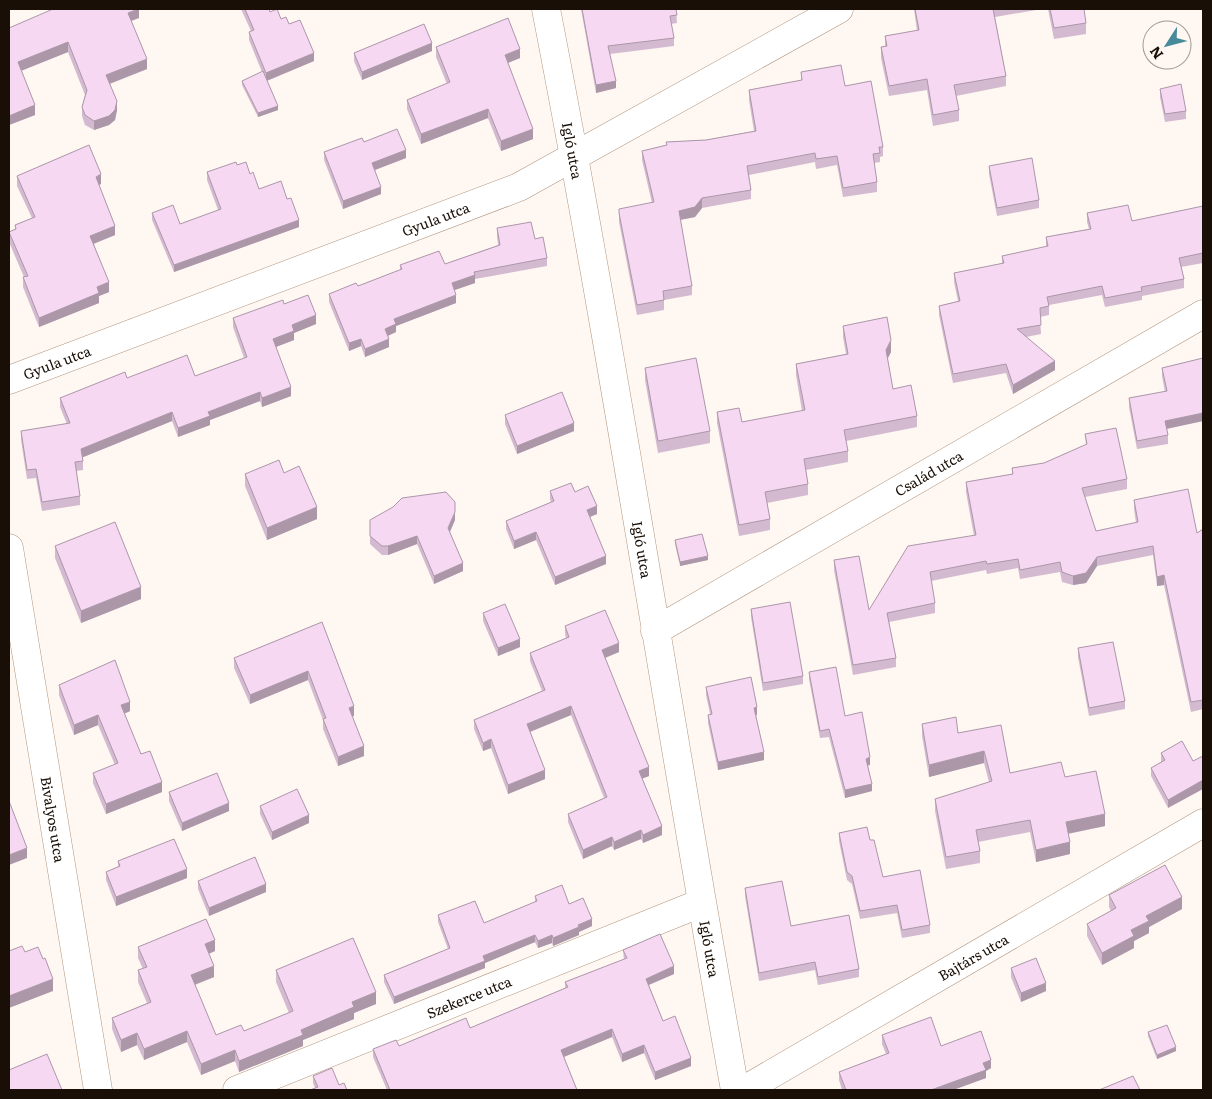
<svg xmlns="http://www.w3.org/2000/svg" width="1212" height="1099" viewBox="0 0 1212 1099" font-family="Literata,serif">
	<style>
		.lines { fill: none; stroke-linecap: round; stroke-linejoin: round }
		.minor-casing { stroke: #b2957e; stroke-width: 29 }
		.minor { stroke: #fff; stroke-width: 28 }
		.wall { fill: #d4bad0 }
		.shaded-wall { fill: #ac97a9 }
		.building { fill: #f6d8f2; stroke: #ac97a9 }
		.labels { text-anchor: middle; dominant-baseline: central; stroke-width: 4; stroke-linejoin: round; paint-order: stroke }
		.street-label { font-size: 14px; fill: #190f06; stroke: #fef7f2 }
	</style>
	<rect width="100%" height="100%" fill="#fef7f2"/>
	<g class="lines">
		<g class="minor-casing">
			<g id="minor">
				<path id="s1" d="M546,9C616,368 670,730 735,1090"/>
				<path id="s2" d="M9,380L519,187L839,9"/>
				<path id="s3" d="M9,548L98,1090"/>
				<path id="s4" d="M655,631L1203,314"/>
				<path id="s5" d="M237,1090L701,903"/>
				<path id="s6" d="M744,1090L1203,823"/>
			</g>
		</g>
		<use href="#minor" class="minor"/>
	</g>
	<g class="wall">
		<polygon points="241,9 269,9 270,12 289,24 314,61 267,81 278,110 258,117 242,85 242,81 262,72 249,40 249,32 251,31"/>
		<polygon points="581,9 676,9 677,23 671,24 674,38 674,46 610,54 616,88 596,93"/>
		<polygon points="914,9 1042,9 995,17 1006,76 1006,86 956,96 959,110 959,121 933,126 927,90 889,96 881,58 881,47 885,47 885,36 917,31"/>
		<polygon points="1048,9 1084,9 1086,23 1086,34 1054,39"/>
		<polygon points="139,18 131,21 147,69 110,84 117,110 115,120 109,125 94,130 85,125 82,116 82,107 85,95 68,52 21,71 35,115 9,125 9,28"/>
		<polygon points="436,47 520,58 508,63 533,139 501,151 488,118 421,144 407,109 407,100 447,84 436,57"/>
		<polygon points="432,51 362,80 354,61 354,53"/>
		<polygon points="801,72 845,86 883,147 883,156 880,157 880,162 874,163 877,182 877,192 843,197 837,165 816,169 815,162 749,175 751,190 751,199 702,208 695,217 680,220 692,286 692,295 664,300 664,310 637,315 619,222 619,213 652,203 642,160 642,151 666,145 666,142 706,140 754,131 749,100 749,90 801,81"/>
		<polygon points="1160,89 1186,111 1186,119 1165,122 1160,97"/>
		<polygon points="364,142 406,158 375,170 381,194 343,209 324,160 324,152"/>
		<polygon points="237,165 250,174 259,189 287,199 299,227 174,272 152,220 152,213 180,224 218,210 207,180 207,172"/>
		<polygon points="989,166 1039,200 1039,208 997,216 989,174"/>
		<polygon points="17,176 101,184 99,185 115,235 94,244 109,292 99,296 99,303 39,327 23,287 23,277 24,277 9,242 9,232 15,229 15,225 32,218 17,186"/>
		<polygon points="1203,206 1203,263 1181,267 1184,279 1184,288 1142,296 1142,300 1105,307 1102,295 1049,305 1049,315 1040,317 1041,334 1026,337 1055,370 1013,394 1006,373 953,383 939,315 939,306 958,301 954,282 954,273 1002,264 1002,256 1046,247 1046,237 1089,229 1087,222 1087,213 1132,221"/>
		<polygon points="497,228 535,239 547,258 547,266 475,279 475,283 454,290 456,303 396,326 396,332 388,336 389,347 365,357 361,346 349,351 329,302 329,294 358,286 400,270 400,265 445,264 498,245 497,236"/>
		<polygon points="284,304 316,324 294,333 294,340 276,347 291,396 262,407 260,401 210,420 210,425 178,437 172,421 83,457 83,470 76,471 80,496 80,505 42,511 36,478 27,479 21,440 21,431 67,424 60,407 60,398 127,378 195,376 244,358 233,327 233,318"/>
		<polygon points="843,326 891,352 887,359 893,389 917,416 917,427 846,441 848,451 848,462 806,470 808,484 808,495 767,503 770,519 770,530 739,536 717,423 717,412 742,422 802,411 796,375 796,364 846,354 843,337"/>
		<polygon points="1203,358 1203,421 1167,429 1168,435 1168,444 1137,449 1129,407 1129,398 1165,392 1162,376 1162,368"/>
		<polygon points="645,368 710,431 710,443 658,453 645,380"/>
		<polygon points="505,415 574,431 517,454 505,424"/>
		<polygon points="1085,434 1127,479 1127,489 1085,497 1096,531 1136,523 1134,509 1134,500 1197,533 1203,529 1203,709 1191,712 1164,585 1157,586 1153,555 1097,566 1086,583 1073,585 1062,582 1060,572 1020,579 1018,568 987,574 986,570 931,581 935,603 935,613 889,622 896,658 896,667 853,675 834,570 834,560 869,610 974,536 966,492 966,482 1012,474 1012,468 1044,463 1086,445"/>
		<polygon points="284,473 317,519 267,540 245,486 245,474"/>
		<polygon points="550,491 575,492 597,514 590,517 606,564 555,585 536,540 514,549 506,529 506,521 551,502 550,499"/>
		<polygon points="370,520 455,520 450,532 463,571 434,584 417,544 388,555 382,555 370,544"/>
		<polygon points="675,540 708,560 680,566 675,544"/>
		<polygon points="55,546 141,599 81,623 55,558"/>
		<polygon points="751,609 803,676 803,684 763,691 751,617"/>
		<polygon points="483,613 520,647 498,656 483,621"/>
		<polygon points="322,622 354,716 352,716 364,756 338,766 323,729 323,720 308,680 250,704 234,668 234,658"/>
		<polygon points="565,626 619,652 605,658 649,776 642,778 662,835 643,843 641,839 614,850 612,846 583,859 568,822 568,814 604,798 571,715 530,732 545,779 508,794 491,748 483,751 474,729 474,720 542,691 530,661 530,653 566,638 565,634"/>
		<polygon points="1078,648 1125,701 1125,709 1089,716 1078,657"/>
		<polygon points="809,672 845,716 870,765 868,765 872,791 845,798 829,737 820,738 809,679"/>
		<polygon points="59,685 130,711 124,714 141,754 162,792 106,814 93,783 93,773 115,765 98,725 74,735 59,695"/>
		<polygon points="706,687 757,715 756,715 764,760 718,770 708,723 708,715 710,714 706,695"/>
		<polygon points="922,724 958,733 1001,725 1010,773 1065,777 1105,826 1068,834 1070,854 1036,862 1030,832 978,842 980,851 980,863 946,869 935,811 935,799 989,782 984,763 929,777 922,736"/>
		<polygon points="1182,741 1168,808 1151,776 1151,768 1161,762 1161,753"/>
		<polygon points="169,792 229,811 182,831 169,801"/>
		<polygon points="260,806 309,823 272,840 260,814"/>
		<polygon points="839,833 870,840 883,877 930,925 930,933 902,938 897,913 860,919 852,884 847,880 839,841"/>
		<polygon points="118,861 187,878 116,906 106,880 106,872 118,867"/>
		<polygon points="198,881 266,892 209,916 198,889"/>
		<polygon points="745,888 791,926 859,969 859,977 818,985 815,970 759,981 745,896"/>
		<polygon points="1109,895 1182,909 1149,927 1149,933 1134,941 1134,948 1102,965 1087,936 1087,924 1111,911 1109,907"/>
		<polygon points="535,896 569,904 592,926 579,932 579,935 553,946 552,943 538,948 535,942 485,963 485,968 394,1004 384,982 384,975 448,949 438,922 438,915 484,923 535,902"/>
		<polygon points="138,947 215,951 209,954 214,977 195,985 216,1035 244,1031 289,1013 276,982 276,970 376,1004 354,1013 354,1019 303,1040 303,1046 239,1072 235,1061 201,1075 187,1042 144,1060 137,1045 121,1052 112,1029 112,1018 147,1003 138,982 138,970 143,969 138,958"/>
		<polygon points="623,950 674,974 649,985 663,1021 691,1066 655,1080 644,1053 622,1062 612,1037 564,1057 577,1090 387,1090 373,1057 373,1049 399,1046 470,1028 565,988 565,982 624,960"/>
		<polygon points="1011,968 1046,991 1021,1002 1011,977"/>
		<polygon points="1148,1032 1176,1051 1157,1059 1148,1036"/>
		<polygon points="882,1035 941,1046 991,1068 986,1071 986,1078 953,1090 842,1090 839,1080 839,1072 886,1054 882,1044"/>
		<polygon points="313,1076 339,1085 315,1088 313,1083"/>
	</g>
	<g class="shaded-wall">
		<polygon points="139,9 139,18 128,22 128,13"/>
		<polygon points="68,42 68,52 18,72 18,62"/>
		<polygon points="432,43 432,51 362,80 362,72"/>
		<polygon points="520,49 520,58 505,64 505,55"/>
		<polygon points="314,53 314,61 266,81 266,73"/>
		<polygon points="147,59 147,69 106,85 106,75"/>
		<polygon points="616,81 616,88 596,93 596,85"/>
		<polygon points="117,101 117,110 115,120 109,125 94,130 94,121"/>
		<polygon points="35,105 35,115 9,125 9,116"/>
		<polygon points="278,106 278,110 258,117 258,113"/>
		<polygon points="488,109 488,118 421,144 421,134"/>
		<polygon points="533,129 533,139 501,151 501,141"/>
		<polygon points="406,150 406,158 372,171 372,163"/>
		<polygon points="101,174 101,184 96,186 96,177"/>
		<polygon points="381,187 381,194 343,209 343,201"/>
		<polygon points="702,198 702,208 695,217 679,220 679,211"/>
		<polygon points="299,220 299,227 174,272 174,265"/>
		<polygon points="115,226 115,235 90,245 90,236"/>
		<polygon points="475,275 475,283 452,291 452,283"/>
		<polygon points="109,282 109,292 99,296 99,303 39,327 39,318 97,287"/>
		<polygon points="456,295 456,303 396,326 396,332 385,337 385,329 394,319"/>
		<polygon points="316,315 316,324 294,333 294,340 273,348 273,339 292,325"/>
		<polygon points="361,339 361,346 349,351 349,343"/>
		<polygon points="389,339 389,347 365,357 365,349"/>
		<polygon points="891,340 891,352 886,362 886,350"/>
		<polygon points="1055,361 1055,370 1013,394 1013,385"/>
		<polygon points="291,387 291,396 262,407 262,398"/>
		<polygon points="260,392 260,401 210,420 210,425 178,437 178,428 208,412"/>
		<polygon points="172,412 172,421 81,458 81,449"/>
		<polygon points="1203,413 1203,421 1165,429 1165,421"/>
		<polygon points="574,423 574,431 517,454 517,446"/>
		<polygon points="597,506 597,514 587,518 587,510"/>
		<polygon points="317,507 317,519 267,540 267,528"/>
		<polygon points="455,512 455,520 448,536 448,528"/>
		<polygon points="536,532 536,540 514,549 514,541"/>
		<polygon points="417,536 417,544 388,555 388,546"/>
		<polygon points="606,556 606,564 555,585 555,577"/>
		<polygon points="708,556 708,560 680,566 680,562"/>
		<polygon points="1097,557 1097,566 1086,583 1073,585 1073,576"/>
		<polygon points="463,563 463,571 434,584 434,576"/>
		<polygon points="1164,575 1164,585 1157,586 1157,577"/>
		<polygon points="141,587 141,599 81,623 81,611"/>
		<polygon points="520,639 520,647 498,656 498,648"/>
		<polygon points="619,643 619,652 602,659 602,650"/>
		<polygon points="308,671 308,680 250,704 250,695"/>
		<polygon points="130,702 130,711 121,715 121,705"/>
		<polygon points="354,706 354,716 349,718 349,708"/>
		<polygon points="571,706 571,715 527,733 527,724"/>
		<polygon points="757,707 757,715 754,716 754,708"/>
		<polygon points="98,715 98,725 74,735 74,725"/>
		<polygon points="491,739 491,748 483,751 483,743"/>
		<polygon points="364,746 364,756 338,766 338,757"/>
		<polygon points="984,751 984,763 929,777 929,765"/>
		<polygon points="764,752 764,760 718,770 718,762"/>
		<polygon points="870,757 870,765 866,766 866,759"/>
		<polygon points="649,767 649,776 639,780 639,771"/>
		<polygon points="545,770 545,779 508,794 508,785"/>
		<polygon points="1203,780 1203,789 1168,808 1168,800"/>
		<polygon points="162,782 162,792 106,814 106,804"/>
		<polygon points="872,784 872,791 845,798 845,790"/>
		<polygon points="229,803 229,811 182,831 182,823"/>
		<polygon points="1105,814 1105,826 1066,834 1066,822"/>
		<polygon points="309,815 309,823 272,840 272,832"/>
		<polygon points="662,826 662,835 643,843 643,835"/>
		<polygon points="641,830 641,839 614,850 614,842"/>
		<polygon points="612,837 612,846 583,859 583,850"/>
		<polygon points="1070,842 1070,854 1036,862 1036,850"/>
		<polygon points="27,848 27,858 9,865 9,855"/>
		<polygon points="187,869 187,878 116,906 116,897"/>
		<polygon points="266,884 266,892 209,916 209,908"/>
		<polygon points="1182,897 1182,909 1149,927 1149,933 1134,941 1134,948 1102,965 1102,953 1131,930 1146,916"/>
		<polygon points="592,919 592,926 579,932 579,935 553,946 553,938 578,925"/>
		<polygon points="535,935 535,942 485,963 485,968 394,1004 394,997 483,956"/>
		<polygon points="552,935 552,943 538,948 538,941"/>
		<polygon points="215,940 215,951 205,955 205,944"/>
		<polygon points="214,966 214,977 191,986 191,975"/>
		<polygon points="674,966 674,974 646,986 646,979"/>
		<polygon points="53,979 53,991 9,1008 9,996"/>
		<polygon points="1046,983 1046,991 1021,1002 1021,993"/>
		<polygon points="376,992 376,1004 354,1013 354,1019 303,1040 303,1046 239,1072 239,1061 301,1030 352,1002"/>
		<polygon points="612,1029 612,1037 561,1058 561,1050"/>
		<polygon points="187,1031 187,1042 144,1060 144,1049"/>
		<polygon points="137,1033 137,1045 121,1052 121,1040"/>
		<polygon points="644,1045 644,1053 622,1062 622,1054"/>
		<polygon points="1176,1047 1176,1051 1157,1059 1157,1055"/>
		<polygon points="235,1050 235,1061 201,1075 201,1064"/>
		<polygon points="691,1058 691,1066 655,1080 655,1072"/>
		<polygon points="991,1060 991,1068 986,1071 986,1078 953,1090 931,1090 983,1063"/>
	</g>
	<g class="building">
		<polygon points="53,9 138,9 128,13 147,59 106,75 117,101 115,110 109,116 94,121 85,115 82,107 87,90 68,42 18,62 35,105 9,116 9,28"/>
		<polygon points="245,9 269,9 270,12 277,9 281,19 286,17 289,24 300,20 314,53 266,73 249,32 254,30"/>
		<polygon points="582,9 676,9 677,15 670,16 674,38 608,46 616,81 596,85"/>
		<polygon points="915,9 993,9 1006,76 954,85 959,110 933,115 927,79 889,86 881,47 887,46 885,36 919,30"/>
		<polygon points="1050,9 1084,9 1086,23 1054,28"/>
		<polygon points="508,18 520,49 505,55 533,129 501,141 488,109 421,134 407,100 450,82 436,47"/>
		<polygon points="424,24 432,43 362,72 354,53"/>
		<polygon points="841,65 845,86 871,81 883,147 879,147 880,153 873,154 877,182 843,188 837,156 816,159 815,153 747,166 751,190 702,198 695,207 679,211 692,286 663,291 664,300 637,305 619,213 619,209 654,202 642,151 667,145 666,142 706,140 756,131 749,90 802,80 801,72"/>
		<polygon points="263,71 278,106 258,113 242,81"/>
		<polygon points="1181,84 1186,111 1165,114 1160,89"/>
		<polygon points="397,129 406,150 372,163 381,187 343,201 324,152 362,138 364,142"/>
		<polygon points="89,145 101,174 96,177 115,226 90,236 109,282 97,287 99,293 39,318 23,277 28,276 9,232 16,229 15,225 35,217 17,176"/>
		<polygon points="1032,158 1039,200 997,208 989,166"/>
		<polygon points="236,162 237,165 246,162 250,174 253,172 259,189 281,181 287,199 291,198 299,220 174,265 152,213 173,205 180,224 221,209 207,172"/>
		<polygon points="1128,205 1132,221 1203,206 1203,253 1179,258 1184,279 1141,287 1142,291 1105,298 1102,286 1047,297 1049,306 1040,308 1041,325 1017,329 1055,361 1013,385 1006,364 953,374 939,306 960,301 954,273 1004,263 1002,256 1048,246 1046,237 1091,229 1087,213"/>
		<polygon points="531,222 535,239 543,237 547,258 474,272 475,275 452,283 456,295 394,319 396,324 385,329 389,339 365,349 361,339 349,343 329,294 356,283 358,286 402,269 400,265 439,251 445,264 500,245 497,228"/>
		<polygon points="308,295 316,315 292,325 294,331 273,339 291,387 262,398 260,392 208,412 210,416 178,428 172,412 81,449 83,461 75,462 80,496 42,502 36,469 27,470 21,431 70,423 60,398 125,372 127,378 187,355 195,376 247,357 233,318 283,300 284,304"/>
		<polygon points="887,317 891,340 886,350 893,389 911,385 917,416 844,430 848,451 804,459 808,484 765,492 770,519 739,525 717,412 739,408 742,422 805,410 796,364 848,354 843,326"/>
		<polygon points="696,358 710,431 658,441 645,368"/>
		<polygon points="1203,358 1203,413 1165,421 1168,435 1137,441 1129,398 1167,391 1162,368"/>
		<polygon points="562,392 574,423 517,446 505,415"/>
		<polygon points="1116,428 1127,479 1082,488 1096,531 1138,522 1134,500 1188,489 1197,533 1203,529 1203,700 1191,702 1164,575 1157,577 1153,546 1097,557 1086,573 1073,576 1062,572 1060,562 1020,570 1018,559 987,564 986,561 930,572 935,603 887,613 896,658 853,665 834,560 859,556 869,610 908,546 976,535 966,482 1013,474 1012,468 1044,463 1087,444 1085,434"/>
		<polygon points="279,460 284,473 299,466 317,507 267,528 245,474"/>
		<polygon points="571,483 575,492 588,486 597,506 587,510 606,556 555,577 536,532 514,541 506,521 554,501 550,491"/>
		<polygon points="446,492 455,502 455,512 448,528 463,563 434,576 417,536 388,546 382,546 370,536 370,520 393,507 402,498"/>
		<polygon points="115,522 141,587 81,611 55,546"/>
		<polygon points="702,534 708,556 680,562 675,540"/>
		<polygon points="790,602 803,676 763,683 751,609"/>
		<polygon points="505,604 520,639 498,648 483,613"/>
		<polygon points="605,610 619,643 602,650 649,767 639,771 662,826 643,835 641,830 614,842 612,837 583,850 568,814 607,797 571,706 527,724 545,770 508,785 491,739 483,743 474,720 545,690 530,653 569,637 565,626"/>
		<polygon points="322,622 354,706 349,708 364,746 338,757 323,719 326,718 308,671 250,695 234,658"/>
		<polygon points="1113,642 1125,701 1089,708 1078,648"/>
		<polygon points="115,660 130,702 121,705 141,754 150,751 162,782 106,804 93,773 118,763 98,715 74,725 59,685"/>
		<polygon points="836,667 845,716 862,712 870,757 866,759 872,784 845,790 829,729 820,731 809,672"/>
		<polygon points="751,677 757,707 754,708 764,752 718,762 708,715 712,714 706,687"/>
		<polygon points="956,717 958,733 1001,725 1010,773 1061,762 1065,777 1096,771 1105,814 1066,822 1070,842 1036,850 1030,820 976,830 980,851 946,857 935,799 992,781 984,751 929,765 922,724"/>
		<polygon points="1182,741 1193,761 1203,756 1203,780 1168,800 1151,768 1165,760 1161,753"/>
		<polygon points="217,773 229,803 182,823 169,792"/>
		<polygon points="297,789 309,815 272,832 260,806"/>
		<polygon points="9,801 27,848 9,855"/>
		<polygon points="867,827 870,840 874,840 883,877 920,870 930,925 902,930 897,905 860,911 852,876 847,872 839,833"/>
		<polygon points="174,839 187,869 116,897 106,872 120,866 118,861"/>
		<polygon points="255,857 266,884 209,908 198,881"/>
		<polygon points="1165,865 1182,897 1146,916 1149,921 1131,930 1134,936 1102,953 1087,924 1116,908 1109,895"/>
		<polygon points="782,881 791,926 849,915 859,969 818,977 815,962 759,973 745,888"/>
		<polygon points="562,885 569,904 583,898 592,919 578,925 579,927 553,938 552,935 538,941 535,935 483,956 485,961 394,997 384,975 450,948 438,915 475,901 484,923 537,901 535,896"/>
		<polygon points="206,919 215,940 205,944 214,966 191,975 216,1035 241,1025 244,1031 293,1011 276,970 353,938 376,992 352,1002 354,1007 301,1030 303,1035 239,1061 235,1050 201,1064 187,1031 144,1049 137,1033 121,1040 112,1018 151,1002 138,970 147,967 138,947"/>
		<polygon points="660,934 674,966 646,979 663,1021 675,1016 691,1058 655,1072 644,1045 622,1054 612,1029 561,1050 577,1090 390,1090 373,1049 396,1040 399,1046 466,1018 470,1028 568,987 565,982 627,958 623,950"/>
		<polygon points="22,946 25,952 38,947 43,959 45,958 53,979 9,996 9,951"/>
		<polygon points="1036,958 1046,983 1021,993 1011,968"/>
		<polygon points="931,1017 941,1046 981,1031 991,1060 983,1063 986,1070 931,1090 846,1090 839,1072 889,1053 882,1035"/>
		<polygon points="1167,1025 1176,1047 1157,1055 1148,1032"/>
		<polygon points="47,1054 62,1090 9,1090 9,1070"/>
		<polygon points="332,1068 339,1085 344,1083 347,1090 310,1090 318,1087 313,1076"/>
		<polygon points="1133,1076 1140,1090 1099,1090"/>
	</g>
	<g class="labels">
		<g class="street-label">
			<text stroke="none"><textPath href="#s1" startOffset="144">Igló utca</textPath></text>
			<text stroke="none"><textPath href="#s2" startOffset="456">Gyula utca</textPath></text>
			<text stroke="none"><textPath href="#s2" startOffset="51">Gyula utca</textPath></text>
			<text stroke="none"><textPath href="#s4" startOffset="316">Család utca</textPath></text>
			<text stroke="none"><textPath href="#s1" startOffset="549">Igló utca</textPath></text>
			<text stroke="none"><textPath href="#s3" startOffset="275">Bivalyos utca</textPath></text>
			<text stroke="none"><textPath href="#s1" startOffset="954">Igló utca</textPath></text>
			<text stroke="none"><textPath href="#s6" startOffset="265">Bajtárs utca</textPath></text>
			<text stroke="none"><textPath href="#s5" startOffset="250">Szekerce utca</textPath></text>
		</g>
	</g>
	<rect width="1212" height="1099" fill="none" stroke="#190f06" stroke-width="20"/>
	<g transform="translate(1167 45) rotate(234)"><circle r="24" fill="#fef7f2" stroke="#a29a94"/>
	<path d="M0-4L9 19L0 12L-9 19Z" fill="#478a9a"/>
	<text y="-8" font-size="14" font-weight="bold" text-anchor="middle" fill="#190f06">N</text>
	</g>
</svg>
